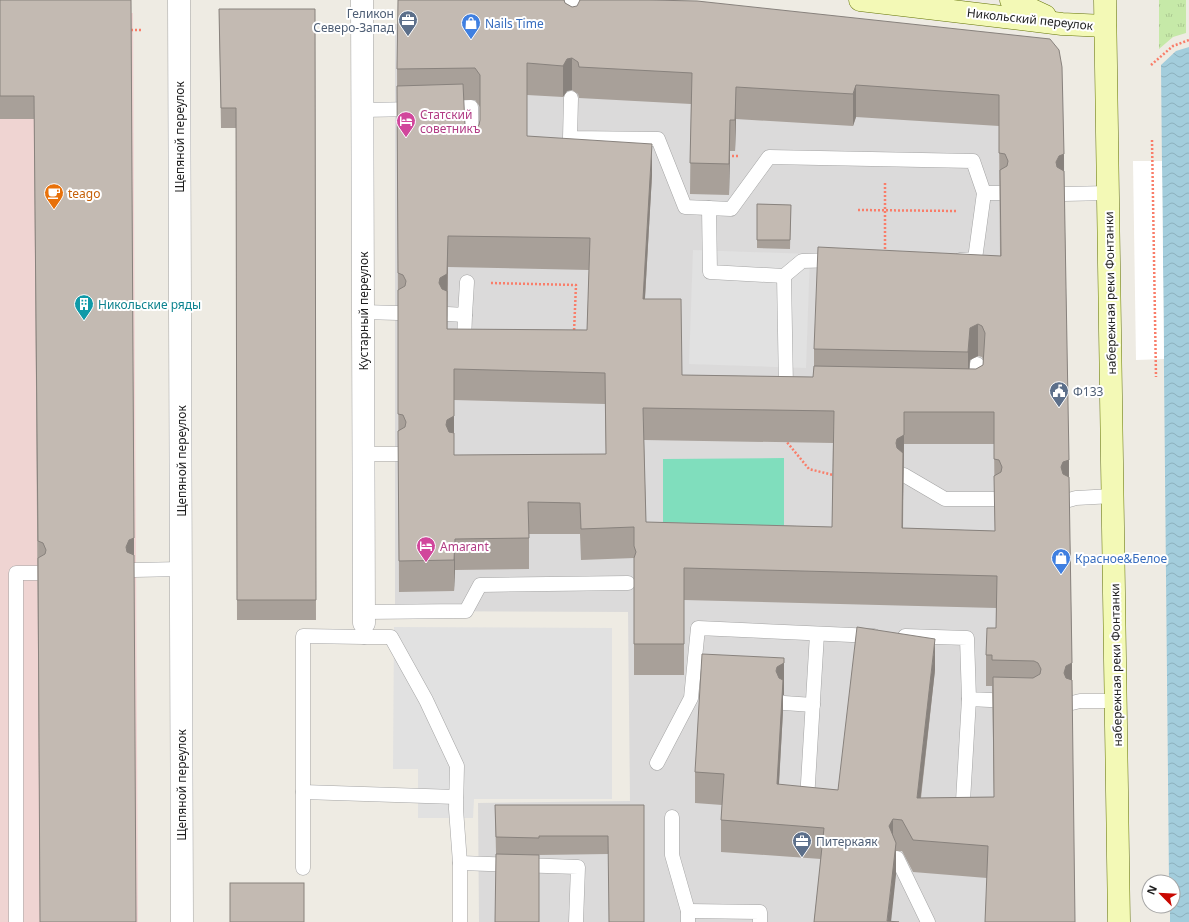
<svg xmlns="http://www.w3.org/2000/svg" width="1189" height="922" viewBox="0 0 1189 922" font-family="'Noto Sans',sans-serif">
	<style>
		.residential { fill: #dbdada }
		.commercial { fill: #efd4d2 }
		.grass { fill: url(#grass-tufts) }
		.pitch { fill: #80debd }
		.parking { fill: #e1e1e1 }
		.water { fill: url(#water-waves) }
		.pier { fill: #fff }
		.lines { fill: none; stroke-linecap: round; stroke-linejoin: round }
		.lane-casing { stroke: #a4a4a4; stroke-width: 15 }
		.street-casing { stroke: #a4a4a4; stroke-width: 23 }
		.secondary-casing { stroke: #637305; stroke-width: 23 }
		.path { stroke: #f97d69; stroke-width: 2.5; stroke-dasharray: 2 2; stroke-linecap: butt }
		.lane { stroke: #fff; stroke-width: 14 }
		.street { stroke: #fff; stroke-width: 22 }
		.secondary { stroke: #f3f9b6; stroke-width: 22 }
		.wall { fill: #a8a099; fill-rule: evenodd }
		.shaded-wall { fill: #88827d }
		.building { fill: #c3bab2; stroke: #88827d; fill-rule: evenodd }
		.labels { text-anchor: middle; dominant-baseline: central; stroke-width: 4; stroke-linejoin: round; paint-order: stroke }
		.service-label { font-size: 12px; fill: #4e5e75; stroke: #fff; text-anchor: start }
		.street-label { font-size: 12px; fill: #1d1d1d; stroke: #fff }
		.shop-label { font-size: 12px; fill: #366cbe; stroke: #fff; text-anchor: start }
		.hotel-label { font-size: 12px; fill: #b23c85; stroke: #fff; text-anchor: start }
		.food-label { font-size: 12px; fill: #c56008; stroke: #fff; text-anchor: start }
		.culture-label { font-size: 12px; fill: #0d838f; stroke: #fff; text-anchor: start }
	</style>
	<defs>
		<pattern id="grass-tufts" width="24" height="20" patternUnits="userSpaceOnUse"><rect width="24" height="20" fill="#c6e9a8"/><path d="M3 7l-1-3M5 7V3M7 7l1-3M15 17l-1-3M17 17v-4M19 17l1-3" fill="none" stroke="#aac790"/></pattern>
		<pattern id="water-waves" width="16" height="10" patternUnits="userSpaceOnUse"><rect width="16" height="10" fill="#a3cddc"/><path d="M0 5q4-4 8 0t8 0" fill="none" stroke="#8cb0bc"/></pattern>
	</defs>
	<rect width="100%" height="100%" fill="#eeebe3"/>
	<polygon class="residential" points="395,24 698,30 1051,68 1063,82 1075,922 479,922 478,803 630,801 628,612 395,611"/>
	<polygon class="commercial" points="0,10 133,13 138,922 0,922"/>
	<polygon class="grass" points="1159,0 1186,0 1186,33 1173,37 1159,49"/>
	<polygon class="pitch" points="784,458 784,537 663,537 663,459"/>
	<g class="parking">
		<polygon points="693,250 810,254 806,368 689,364"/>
		<polygon points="394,627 612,628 612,799 474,799 473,818 418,818 418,769 393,769"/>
	</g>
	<polygon class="water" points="1189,47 1189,922 1170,922 1170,906 1173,906 1173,882 1169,882 1161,65 1176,51"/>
	<polygon class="pier" points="1133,161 1162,161 1164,359 1136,360"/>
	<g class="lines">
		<g class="lane-casing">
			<g id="lane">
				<polyline points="572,26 572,0"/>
				<polyline points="571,98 570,138 658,139 685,207 731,209 769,157 973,161 984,193 1000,193"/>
				<polyline points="446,108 471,107 472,147"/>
				<polyline points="362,110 417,109"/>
				<polyline points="1064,194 1109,193"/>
				<polyline points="709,208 710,272 784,276"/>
				<polyline points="960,260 975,259 984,193"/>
				<polyline points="363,312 398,313"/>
				<polyline points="447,314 465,315 467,282"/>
				<polyline points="465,315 464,342 470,342"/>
				<polyline points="976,387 977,364"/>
				<polyline points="794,388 786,388 784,276 802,261 836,260"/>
				<polyline points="363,454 398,454"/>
				<polyline points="904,475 945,499 994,499"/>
				<polyline points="1069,500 1076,498 1113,496"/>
				<polyline points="134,570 181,569"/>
				<polyline points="364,612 466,611 480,585 628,583"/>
				<polyline points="364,623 364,637 391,637 426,700 457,766 456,809 460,863 460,922"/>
				<polyline points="905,636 967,638 969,699 1011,701"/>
				<polyline points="784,703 813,705"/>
				<polyline points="1072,703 1080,701 1116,701"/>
				<polyline points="657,763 691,698 698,628 874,636"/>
				<polyline points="303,792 456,797"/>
				<polyline points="807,800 817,634"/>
				<polyline points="963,801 969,699"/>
				<polyline points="672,817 672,855 688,911 688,922"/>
				<polyline points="897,858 928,922"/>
				<polyline points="460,863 578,867 576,922"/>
				<polyline points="303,868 303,636 364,637"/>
				<polyline points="688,911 760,912 760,922"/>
				<polyline points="16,922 16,573 38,573"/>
			</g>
		</g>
		<g class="street-casing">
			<g id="street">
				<polyline points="179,0 182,922"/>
				<polyline points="362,0 364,623"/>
			</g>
		</g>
		<g class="secondary-casing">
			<g id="secondary">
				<polyline points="860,0 1062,24 1105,26"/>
				<polyline points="1011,0 1045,16"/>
				<polyline points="1105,0 1119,922"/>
			</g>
		</g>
		<g class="path">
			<polyline points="131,30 143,30"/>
			<polyline points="1151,65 1173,46 1189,40"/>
			<polyline points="1152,140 1156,377"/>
			<polyline points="728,156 739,156"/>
			<polyline points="885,183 885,254"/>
			<polyline points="858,210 958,211"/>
			<polyline points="491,283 576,285 574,332"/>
			<polyline points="786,439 786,441 809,469 833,475"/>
		</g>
		<use href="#lane" class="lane"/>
		<use href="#street" class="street"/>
		<use href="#secondary" class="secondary"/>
	</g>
	<g class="wall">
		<polygon points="0,0 131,0 134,555 40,922 34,119 0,119"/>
		<path d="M565,3L572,7L1050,39L1064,171L1072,663L987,878L913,872L902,851H896V875L814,922L821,859L721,852V820L722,805L695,803V772L784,690V695H783V711L779,785L838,790L935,670L921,798L994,797L992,686H986V655L996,628V608L684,600V675H634V558L581,560L580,534H529V569L455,570L454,591L399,592L397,69ZM572,90L578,94L579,98L691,104L690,194L729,195L730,151H735L736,119L853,126L856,117L999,126L1000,256L814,349V366L813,377L682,375L645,299L652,175L527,136V95L563,97L567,91ZM463,100H475L480,107V123L479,125L473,129L465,125ZM448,267L589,270L587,330L447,329ZM978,356L982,357L983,360V365L976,369H969L970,360ZM454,400L605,404L606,454L454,455ZM644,440L833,443L832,527L646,522ZM904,444H994L995,531L903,528Z"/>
		<polygon points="219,9 315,9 316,620 237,620 236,128 221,128"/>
		<polygon points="757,204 791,205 790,249 757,248"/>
		<polygon points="495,805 644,805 608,854 539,855 539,922 496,854"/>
	</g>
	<g class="shaded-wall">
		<polygon points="572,58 572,90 567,91 563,97 563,66 567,59"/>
		<polygon points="856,85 856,117 853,126 853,94"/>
		<polygon points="736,87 736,119 735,151 735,120"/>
		<polygon points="730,120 730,151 729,195 729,164"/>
		<polygon points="652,144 652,175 643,331 643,299"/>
		<polygon points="1064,154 1064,186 1059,187 1056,162 1059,156"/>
		<polygon points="448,236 447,360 439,283"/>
		<polygon points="978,324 978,356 970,360 968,383 968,352 970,328"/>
		<polygon points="904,412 904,444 902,559 896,443"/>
		<polygon points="454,416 454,448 446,425 447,420"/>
		<polygon points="1069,460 1069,491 1061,467 1063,462"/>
		<polygon points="134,538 134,562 129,563 126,547 129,540"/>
		<polygon points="455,539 455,570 454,591 454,560"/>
		<polygon points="935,639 935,670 917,829 917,798"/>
		<polygon points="784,658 784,695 783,695 783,711 777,816 776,671 777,667"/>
		<polygon points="1072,663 1072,694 1064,673 1066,666"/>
		<polygon points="893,819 893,851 889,826"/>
		<polygon points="896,843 896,875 891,922 887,922"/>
	</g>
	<g class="building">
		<polygon points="0,0 131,0 134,538 129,540 126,547 127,552 134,555 136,922 40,922 38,558 45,554 46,550 43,543 38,541 34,96 0,96"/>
		<path d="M398,0H564L565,3L572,7L577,6L580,0H650L697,1L1050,39L1059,50L1062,67L1064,154L1059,156L1056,162L1057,167L1064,171L1069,460L1063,462L1061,467L1063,474L1069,477L1072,663L1066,666L1064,673L1066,678L1072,680L1075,922H985L988,846L913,840L902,820L893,819L889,826L896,843L887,921L899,922H814L824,828L721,820L724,774L695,772L702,654L784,658V663L777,667L776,671L779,678L783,680L777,784L838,790L857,627L935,639L917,798L994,797L993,677L1033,678L1040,674L1041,669L1038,663L1034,661L992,660V655H986L987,628H996L997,576L684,568V644H634V558L636,552L634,546V527L581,529L580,503L528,502L529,538L455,539L454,560L399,561L398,431L405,427L406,422L403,415L398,414V290L405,286L406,281L403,275L398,273L397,86L463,84L465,125L473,129L479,125L480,120V75L475,68L397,69ZM572,58L578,62L579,67L692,73L690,163L729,164L730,120H735L736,87L853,94L856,85L999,95V153L1005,154L1008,161L1007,166L1000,170L1001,256L818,247L814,349L968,352L970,328L978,324L982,326L985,333L983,365L976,369L814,366L813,377L682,375L681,299H643L652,144L527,136V63L563,66L567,59ZM448,236L590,238L587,330L447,329V291L442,289L439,283L440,278L447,274ZM454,369L605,373L606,454L454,455V433L449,432L446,425L447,420L454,416ZM643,408L834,411L832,527L646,522ZM904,412H994V459L999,460L1002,467L1001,472L994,476L995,531L902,528L903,453L897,448L896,443L897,439L904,435Z"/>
		<polygon points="219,9 315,9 316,600 237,600 236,108 221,108"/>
		<polygon points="757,204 791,205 790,240 757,240"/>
		<polygon points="495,805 644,805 644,922 609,922 608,836 539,836 539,838 496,837"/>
		<polygon points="496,854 539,855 539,922 495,922"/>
		<rect x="230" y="883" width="74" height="39"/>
	</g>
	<defs>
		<g id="office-pin" transform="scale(1)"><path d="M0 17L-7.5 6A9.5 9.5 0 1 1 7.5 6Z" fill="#5c6f8a" stroke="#fff"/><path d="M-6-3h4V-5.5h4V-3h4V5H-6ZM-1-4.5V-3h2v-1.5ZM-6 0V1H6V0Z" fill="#fff"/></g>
		<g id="shop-pin" transform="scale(1)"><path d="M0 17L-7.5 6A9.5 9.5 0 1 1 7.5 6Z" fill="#3f7fe0" stroke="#fff"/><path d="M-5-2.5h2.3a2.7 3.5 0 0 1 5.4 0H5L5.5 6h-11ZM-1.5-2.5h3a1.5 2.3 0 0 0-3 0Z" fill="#fff"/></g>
		<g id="hotel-pin" transform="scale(1)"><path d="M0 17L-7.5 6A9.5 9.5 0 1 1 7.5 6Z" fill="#d1479c" stroke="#fff"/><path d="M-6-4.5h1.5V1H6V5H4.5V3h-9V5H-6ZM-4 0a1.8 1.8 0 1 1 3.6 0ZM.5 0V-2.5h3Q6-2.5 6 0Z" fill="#fff"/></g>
		<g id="cafe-pin" transform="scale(1)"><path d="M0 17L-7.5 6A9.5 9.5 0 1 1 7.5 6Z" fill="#e8710a" stroke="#fff"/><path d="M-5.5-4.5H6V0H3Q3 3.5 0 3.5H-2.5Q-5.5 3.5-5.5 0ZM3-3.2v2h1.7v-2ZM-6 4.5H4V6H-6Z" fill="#fff"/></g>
		<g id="building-pin" transform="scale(1)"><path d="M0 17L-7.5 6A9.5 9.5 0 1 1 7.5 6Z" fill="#0f9aa8" stroke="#fff"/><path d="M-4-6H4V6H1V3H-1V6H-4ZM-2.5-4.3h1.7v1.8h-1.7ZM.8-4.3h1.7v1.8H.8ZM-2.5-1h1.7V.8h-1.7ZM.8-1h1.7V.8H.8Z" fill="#fff"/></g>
		<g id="civic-pin" transform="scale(1)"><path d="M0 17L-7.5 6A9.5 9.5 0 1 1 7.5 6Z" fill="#5c6f8a" stroke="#fff"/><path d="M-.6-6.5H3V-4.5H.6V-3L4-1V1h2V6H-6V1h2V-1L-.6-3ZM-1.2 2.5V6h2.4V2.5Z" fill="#fff"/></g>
	</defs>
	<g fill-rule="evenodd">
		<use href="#office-pin" x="408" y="20"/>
		<use href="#shop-pin" x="471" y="23"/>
		<use href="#hotel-pin" x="406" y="121"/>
		<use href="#cafe-pin" x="54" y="193"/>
		<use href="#building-pin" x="84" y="304"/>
		<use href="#civic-pin" x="1059" y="391"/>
		<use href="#hotel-pin" x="426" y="546"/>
		<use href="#shop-pin" x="1061" y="558"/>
		<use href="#office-pin" x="802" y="841"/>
	</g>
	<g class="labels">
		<g class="service-label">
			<text x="394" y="13" text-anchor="end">Геликон<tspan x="394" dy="14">Северо-Запад</tspan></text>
			<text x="1073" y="391">Ф133</text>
			<text x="816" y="841">Питеркаяк</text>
		</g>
		<g class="street-label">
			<text transform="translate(1030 19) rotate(6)">Никольский переулок</text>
			<text transform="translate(179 137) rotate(-90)">Щепяной переулок</text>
			<text transform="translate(1110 293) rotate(-91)">набережная реки Фонтанки</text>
			<text transform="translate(363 311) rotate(-90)">Кустарный переулок</text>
			<text transform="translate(181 461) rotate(-90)">Щепяной переулок</text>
			<text transform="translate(1116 665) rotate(-91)">набережная реки Фонтанки</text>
			<text transform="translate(181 785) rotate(-90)">Щепяной переулок</text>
		</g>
		<g class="shop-label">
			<text x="485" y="23">Nails Time</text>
			<text x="1075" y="558">Красное&amp;Белое</text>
		</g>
		<g class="hotel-label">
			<text x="420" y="114">Статский<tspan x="420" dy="14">советникъ</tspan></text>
			<text x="440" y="546">Amarant</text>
		</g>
		<g class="food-label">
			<text x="68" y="193">teago</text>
		</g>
		<g class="culture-label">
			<text x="98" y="304">Никольские ряды</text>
		</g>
	</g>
	<g transform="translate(1161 894) rotate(294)"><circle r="19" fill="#ffffff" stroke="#a5a5a5"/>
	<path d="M0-3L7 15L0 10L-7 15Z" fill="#c90801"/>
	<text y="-6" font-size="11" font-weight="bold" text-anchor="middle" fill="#1d1d1d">N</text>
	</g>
</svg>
